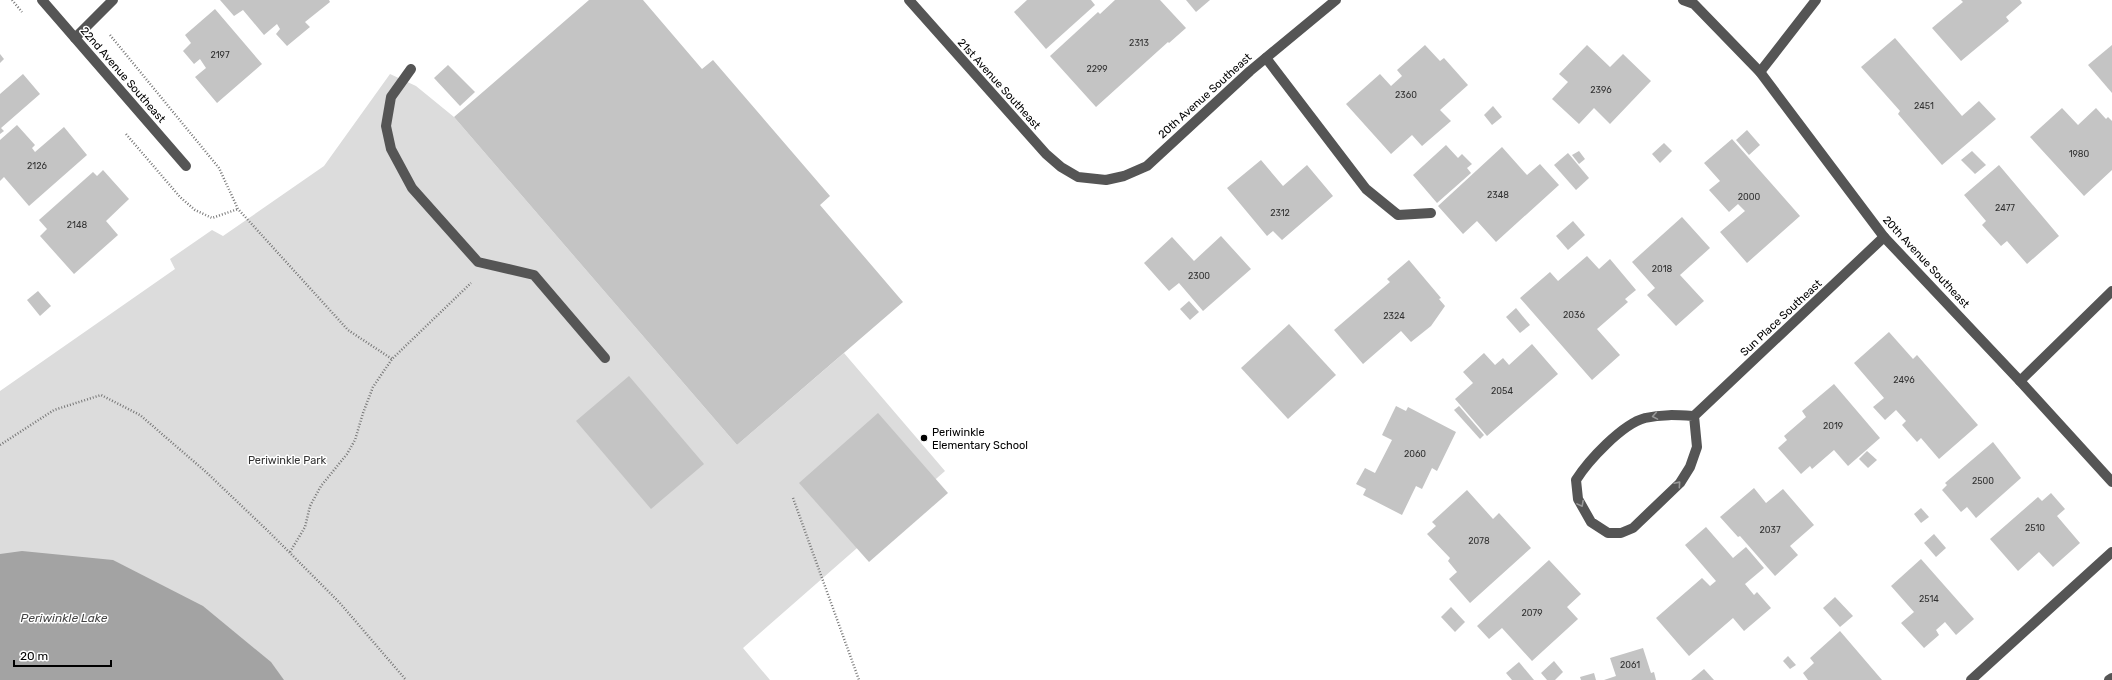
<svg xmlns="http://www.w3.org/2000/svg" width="2112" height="680" viewBox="0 0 2112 680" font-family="Rubik,sans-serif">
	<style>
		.green { fill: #dcdcdc }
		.water { fill: #a3a3a3 }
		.building { fill: #c4c4c4 }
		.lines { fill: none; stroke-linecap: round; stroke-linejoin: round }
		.path { stroke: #777; stroke-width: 2.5; stroke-dasharray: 1 2; stroke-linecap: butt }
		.minor { stroke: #555; stroke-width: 10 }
		.oneway { stroke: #999 }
		.poi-dot { fill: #000; stroke: #fff; stroke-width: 1.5 }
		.labels { text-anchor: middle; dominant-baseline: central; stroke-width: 3; stroke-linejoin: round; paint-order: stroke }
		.number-label { font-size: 9px; fill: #313131 }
		.street-label { font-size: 11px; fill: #000; stroke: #fff }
		.poi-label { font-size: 11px; fill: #000; stroke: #fff; text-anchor: start }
		.park-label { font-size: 11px; fill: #333; stroke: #fff }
		.water-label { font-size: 12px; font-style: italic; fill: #444; stroke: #fff }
	</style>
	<rect width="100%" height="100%" fill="#fff"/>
	<polygon class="green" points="390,74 416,86 454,117 737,445 844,353 945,471 743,648 770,680 0,680 0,391 175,269 170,259 212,230 223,236 324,166"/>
	<polygon class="water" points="22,551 113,560 203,606 271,662 284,680 0,680 0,554"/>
	<g class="building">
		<polygon points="220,0 329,0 330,2 305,22 310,27 287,46 276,34 280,29 277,24 264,35 243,10 234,16"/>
		<polygon points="589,0 643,0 702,69 713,60 830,196 820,205 903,302 737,445 454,117"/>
		<polygon points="1027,0 1091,0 1095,5 1046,49 1014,12"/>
		<polygon points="1115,0 1160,0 1186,28 1169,43 1168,42 1096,107 1050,56 1098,12 1100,14"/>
		<polygon points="1186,0 1210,0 1196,12"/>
		<polygon points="1961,0 2020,0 2022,3 2006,17 2009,21 1961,61 1932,28 1963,2"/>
		<polygon points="215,9 262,64 217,103 195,77 206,68 200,59 194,64 183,51 191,43 185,35"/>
		<polygon points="1895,38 1962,116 1979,101 1996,119 1942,165 1898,114 1900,111 1861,67"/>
		<polygon points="1425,45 1440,61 1444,58 1468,85 1440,110 1451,121 1422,146 1412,135 1391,154 1346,104 1380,74 1391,86 1402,76 1397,70"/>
		<polygon points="1587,45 1610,67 1623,54 1651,81 1610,124 1594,108 1579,124 1552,99 1568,82 1559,74"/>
		<polygon points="2112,45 2112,93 2088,65"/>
		<polygon points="0,54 4,59 0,63"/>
		<polygon points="448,65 475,92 460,106 434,78"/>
		<polygon points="23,74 40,94 1,128 4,131 0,134 0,94"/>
		<polygon points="1493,106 1502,117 1492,125 1484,115"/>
		<polygon points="2062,108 2078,125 2096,108 2106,119 2108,117 2112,121 2112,170 2084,196 2030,137"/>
		<polygon points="17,125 35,145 32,148 35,152 64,127 87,155 29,206 4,177 0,181 0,140"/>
		<polygon points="1747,130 1760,145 1749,155 1736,140"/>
		<polygon points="1732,139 1800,216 1747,263 1720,232 1745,211 1738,204 1729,212 1709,190 1720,181 1704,163"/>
		<polygon points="1664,143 1672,151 1660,163 1652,154"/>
		<polygon points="1446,145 1458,158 1462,154 1472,164 1467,168 1471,173 1437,203 1413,175"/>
		<polygon points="1502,147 1527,175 1540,164 1559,185 1496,242 1477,221 1463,234 1438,206"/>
		<polygon points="1579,151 1585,159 1579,164 1572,155"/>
		<polygon points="1972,151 1986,165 1975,174 1961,160"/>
		<polygon points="1568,153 1589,178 1576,190 1554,165"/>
		<polygon points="1261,160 1283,186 1307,165 1333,196 1282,240 1273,231 1267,236 1227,188"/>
		<polygon points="1999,165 2059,236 2027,264 2007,241 2001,246 1982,225 1986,221 1964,195"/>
		<polygon points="103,170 129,199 106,221 118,235 74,274 40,236 47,229 39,220 93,172 97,176"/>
		<polygon points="1682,217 1710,248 1680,275 1704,301 1676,326 1647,295 1655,288 1632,262"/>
		<polygon points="1573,221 1585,235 1568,250 1556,236"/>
		<polygon points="1221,236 1251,269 1203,311 1179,283 1169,291 1144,263 1172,237 1194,261"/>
		<polygon points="1587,256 1599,269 1610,259 1636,290 1625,299 1628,302 1597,329 1620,355 1592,380 1520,298 1550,272 1558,281"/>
		<polygon points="1409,260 1441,298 1439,299 1445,306 1431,326 1411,342 1401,331 1363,364 1334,330 1390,282 1387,279"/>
		<polygon points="38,291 51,306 40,316 27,300"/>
		<polygon points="1189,301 1199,312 1190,320 1180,309"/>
		<polygon points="1516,308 1530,325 1520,333 1506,317"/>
		<polygon points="1289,324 1336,375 1288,419 1241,368"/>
		<polygon points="1889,332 1913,359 1917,355 1978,425 1939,459 1921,438 1917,442 1902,425 1906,421 1896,410 1885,420 1873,407 1884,398 1854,363"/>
		<polygon points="1532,344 1558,374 1487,436 1455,399 1473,383 1463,372 1484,353 1495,365 1503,358 1509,365"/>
		<polygon points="629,376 704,464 651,509 576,421"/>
		<polygon points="1834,384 1880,438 1848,466 1834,450 1812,469 1810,466 1801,474 1778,448 1787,440 1784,436 1806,417 1802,411"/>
		<polygon points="1396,406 1406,411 1408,407 1456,432 1437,471 1432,468 1422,489 1416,486 1402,515 1363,495 1366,489 1356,484 1365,468 1375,473 1392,440 1382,435"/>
		<polygon points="1459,406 1484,435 1480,439 1454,410"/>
		<polygon points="878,413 948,493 869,562 799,483"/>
		<polygon points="1993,442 2021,478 1976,518 1967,507 1961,512 1942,490 1947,485 1945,483"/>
		<polygon points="1867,451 1877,460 1868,468 1859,459"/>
		<polygon points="1754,488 1766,503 1783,489 1814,525 1790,546 1798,555 1775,576 1740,536 1738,537 1720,517"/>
		<polygon points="1467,490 1493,519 1499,513 1531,548 1470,603 1449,579 1457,572 1448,561 1450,558 1427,534 1436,526 1432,522"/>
		<polygon points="2051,493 2065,509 2057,516 2080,543 2053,567 2039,552 2018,571 1990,539 2038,497 2042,501"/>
		<polygon points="1921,508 1929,517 1921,523 1914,514"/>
		<polygon points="1706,527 1733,558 1746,547 1764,568 1745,584 1754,595 1757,592 1771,608 1744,631 1733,618 1689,656 1656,618 1702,578 1710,586 1716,581 1685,545"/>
		<polygon points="1934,534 1946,548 1936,557 1924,543"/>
		<polygon points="1921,559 1974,619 1956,635 1945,622 1936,630 1939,635 1924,648 1901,623 1914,612 1891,586"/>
		<polygon points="1549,560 1581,594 1567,607 1578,619 1532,661 1502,628 1489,639 1477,626"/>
		<polygon points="1835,597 1853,616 1840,627 1823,608"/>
		<polygon points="1451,607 1465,622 1455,632 1441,617"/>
		<polygon points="1840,631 1882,680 1808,680 1803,673 1814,663 1810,658"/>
		<polygon points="1643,648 1651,673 1654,672 1656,680 1604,680 1616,676 1610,658"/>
		<polygon points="1788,656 1796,665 1790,669 1783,661"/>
		<polygon points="1554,661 1563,672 1555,680 1547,680 1541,673"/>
		<polygon points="1519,662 1534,680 1512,680 1506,673"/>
		<polygon points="1704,669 1714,680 1691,680"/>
		<polygon points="1594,673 1596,680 1581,680 1580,677"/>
	</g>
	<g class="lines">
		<g class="path">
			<polyline points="12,0 22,12"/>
			<polyline points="110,35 219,168 238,209 348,330 392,359"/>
			<polyline points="126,134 180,197 195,210 212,218 238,209"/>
			<polyline points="0,445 54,410 101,395 140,415 206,472 268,531 339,602 406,680"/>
			<polyline points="793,498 859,680"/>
			<polyline points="290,552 305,527 310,506 321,486 347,454 355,440 363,413 373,387 392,359 471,283"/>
		</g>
		<g class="minor">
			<polyline points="42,0 186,166"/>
			<polyline points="909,0 1046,154 1061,167 1078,177 1106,180 1124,176 1147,166 1250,71 1336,0"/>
			<polyline points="1683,0 1694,4 1760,72 1884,237 2020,381 2112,482"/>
			<polyline points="75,38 113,0"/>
			<polyline points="1266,58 1366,189 1398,215 1431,213"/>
			<polyline points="411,69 391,97 386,126 391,149 412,188 478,262 534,275 605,358"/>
			<polyline points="1760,72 1816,0"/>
			<polyline points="2020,381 2112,291"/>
			<path d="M1694,416L1697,447L1690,467L1680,483L1633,528L1621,533H1608L1591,522L1578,499L1576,480C1588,461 1622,424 1645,418C1662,414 1677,415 1694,416L1884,237"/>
			<polyline points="1971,680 2112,552"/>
			<polyline points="2109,680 2112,678"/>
		</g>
	</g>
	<defs><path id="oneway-chevron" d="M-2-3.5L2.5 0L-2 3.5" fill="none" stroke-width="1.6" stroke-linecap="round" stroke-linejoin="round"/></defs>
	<g class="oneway">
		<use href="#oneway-chevron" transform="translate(1655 416) rotate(170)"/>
		<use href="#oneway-chevron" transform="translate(1678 484) rotate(-49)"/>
		<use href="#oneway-chevron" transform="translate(1581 504) rotate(62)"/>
	</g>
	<circle class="poi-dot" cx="924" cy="438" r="4"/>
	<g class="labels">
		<g class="number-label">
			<text x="1139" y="43">2313</text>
			<text x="220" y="55">2197</text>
			<text x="1097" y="69">2299</text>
			<text x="1601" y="90">2396</text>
			<text x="1406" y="95">2360</text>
			<text x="1924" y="106">2451</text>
			<text x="2079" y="154">1980</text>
			<text x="37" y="166">2126</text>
			<text x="1498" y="195">2348</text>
			<text x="1749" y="197">2000</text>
			<text x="2005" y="208">2477</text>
			<text x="1280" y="213">2312</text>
			<text x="77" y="225">2148</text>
			<text x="1662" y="269">2018</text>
			<text x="1199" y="276">2300</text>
			<text x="1574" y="315">2036</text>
			<text x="1394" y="316">2324</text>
			<text x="1904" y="380">2496</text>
			<text x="1502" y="391">2054</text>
			<text x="1833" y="426">2019</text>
			<text x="1415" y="454">2060</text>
			<text x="1983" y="481">2500</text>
			<text x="2035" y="528">2510</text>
			<text x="1770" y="530">2037</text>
			<text x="1479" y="541">2078</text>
			<text x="1929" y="599">2514</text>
			<text x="1532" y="613">2079</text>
			<text x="1630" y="665">2061</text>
		</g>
		<g class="street-label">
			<text transform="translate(123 75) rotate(49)">22nd Avenue Southeast</text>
			<text transform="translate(999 84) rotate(48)">21st Avenue Southeast</text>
			<text transform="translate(1205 96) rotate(-42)">20th Avenue Southeast</text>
			<text transform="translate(1926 262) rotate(47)">20th Avenue Southeast</text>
			<text transform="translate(1781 318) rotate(-43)">Sun Place Southeast</text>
		</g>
		<g class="poi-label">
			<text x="932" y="432">Periwinkle<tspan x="932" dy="13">Elementary School</tspan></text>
		</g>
		<g class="park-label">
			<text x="287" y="460">Periwinkle Park</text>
		</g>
		<g class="water-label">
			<text x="64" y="618">Periwinkle Lake</text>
		</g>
	</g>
	<path d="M14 660v6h97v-6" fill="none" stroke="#000000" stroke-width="2"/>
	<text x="20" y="660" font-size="12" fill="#000000" stroke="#ffffff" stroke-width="3" paint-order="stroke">20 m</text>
</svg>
